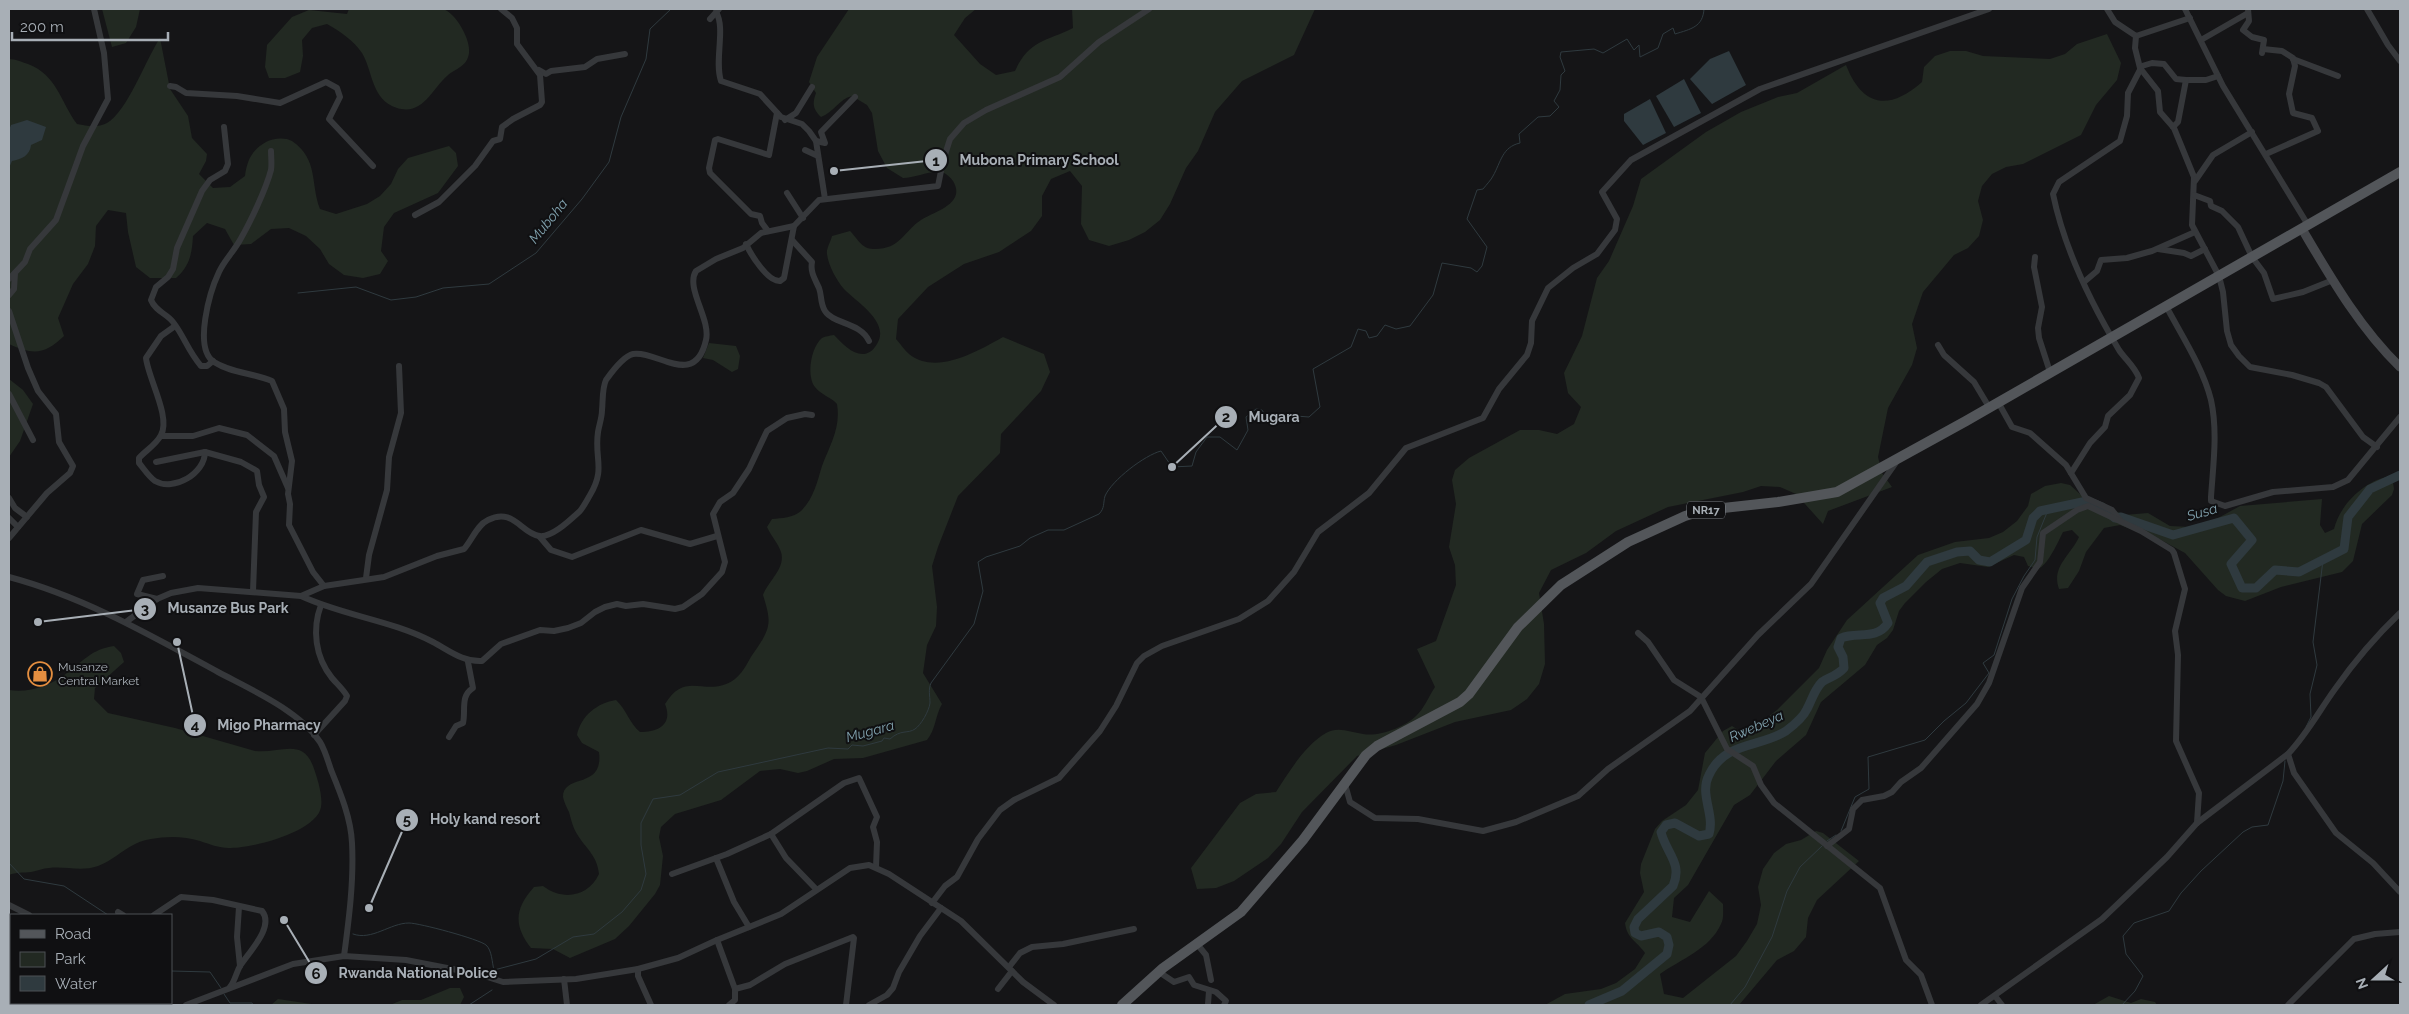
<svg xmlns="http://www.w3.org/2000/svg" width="2409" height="1014" viewBox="0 0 2409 1014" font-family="Raleway,sans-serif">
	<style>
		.green { fill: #222922 }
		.water { fill: #2f3a3f }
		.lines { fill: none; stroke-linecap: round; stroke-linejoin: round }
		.stream { stroke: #2f3a3f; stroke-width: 1 }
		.river { stroke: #2f3a3f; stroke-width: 9 }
		.minor { stroke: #36383b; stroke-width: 6 }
		.secondary { stroke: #45474b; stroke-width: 9 }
		.primary { stroke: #53565a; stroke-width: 10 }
		.labels { text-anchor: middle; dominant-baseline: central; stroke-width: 4; stroke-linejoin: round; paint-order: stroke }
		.shield { fill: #101012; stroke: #7a7f85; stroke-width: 1 }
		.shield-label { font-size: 11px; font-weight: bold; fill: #a8afb6 }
		.poi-label { font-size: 12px; fill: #a8afb6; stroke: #101012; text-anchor: start }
		.water-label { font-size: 14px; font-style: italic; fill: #81a2ae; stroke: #101012 }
		.leader { fill: none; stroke: #a8afb6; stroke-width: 2 }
		.callout-dot { fill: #a8afb6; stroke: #101012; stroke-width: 2 }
		.mark-label { font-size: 15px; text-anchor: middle; font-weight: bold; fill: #111 }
		.callout-label { font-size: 14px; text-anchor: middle; font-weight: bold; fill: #a8afb6; stroke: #101012; stroke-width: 4; stroke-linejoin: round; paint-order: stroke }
	</style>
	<rect width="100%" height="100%" fill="#151517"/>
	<g class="green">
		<polygon points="102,9 140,9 136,27 126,43 112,47"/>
		<path d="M349,9C373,9 397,9 421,9C427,9 437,7 443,9C456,13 471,40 469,53C467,67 456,68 447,76C432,89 423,116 397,108C371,100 373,71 362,53C353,40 341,32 327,24L312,28L302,40L303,56L300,72L285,78H269L265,67L267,45L292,17L309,10L347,14Z"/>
		<path d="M849,9H976L965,18L954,35L980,64L996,75L1015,71C1029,40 1045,42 1073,28L1072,9H1315L1294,55L1242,81L1215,112L1198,151L1186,168L1170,204L1160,220L1145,232L1129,240L1109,246L1089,240L1081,224L1082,186L1070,171L1051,179L1042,196V216L1031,231L999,252L964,264L928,287L898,319L896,339C900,343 904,350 909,354C936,376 978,351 1003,337L1044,354L1050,372L1041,391L1001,434L1000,453L958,496L938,547L932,566L937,607L936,626L927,645L923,673L942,704C935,716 936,729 927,740L863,758L834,759L807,771L798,773L780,769L760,771L721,800L675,814L661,827L659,837L663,856L660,885L655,894L629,926L615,939L570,958L553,949L531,948C513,925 515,908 534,887L543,886C563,901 588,897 599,874C597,855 586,849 577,834C573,828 571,819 569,812C567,808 564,802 563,797C563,773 604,790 599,752L582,743L577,735C581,716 597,703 616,700C627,710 629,723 640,732C659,732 673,724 665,704C687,668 706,700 735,679C745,671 748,660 755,651C772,627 771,621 763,595C768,581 786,568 781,552C778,543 771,536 767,527L772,519C782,518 793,518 801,511C814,498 817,482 822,466C830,445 841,428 837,404C831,397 821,395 815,387C806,376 811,347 822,338C826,336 829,336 834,335C845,347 864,366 877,344C891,322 855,301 844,289C837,281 828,265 827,254C826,249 831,241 832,236L850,231C857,238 862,249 873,249C900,250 903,232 921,220C933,212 967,204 953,181C950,177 946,173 941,172C930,170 915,178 903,178L887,168L878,151L872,113L867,105L852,96C839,99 834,112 821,117C813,109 812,104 816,93L809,82L817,57Z"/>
		<path d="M2107,34L2121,63L2117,80L2096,105L2081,135L2023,164L2006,167L1992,174L1982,186L1978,201L1983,220L1979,236L1968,248L1954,255L1923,292L1912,324L1917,348L1912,365L1888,408L1878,457L1882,473L1892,487L1828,511L1823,524L1796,494L1780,487L1761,486L1743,492L1668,507L1616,531L1586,553L1551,570L1539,593L1544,624L1545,664L1539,684L1527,699L1511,710L1455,722L1396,745L1357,756L1302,812L1281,844L1268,858L1234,881L1216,888L1197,889L1191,868L1240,803L1256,794L1276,792C1289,772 1305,745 1326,733C1338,726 1350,732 1363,734C1379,737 1405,727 1416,716C1424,709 1429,696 1435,687L1417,649L1436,641L1456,585L1455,565L1449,547L1456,504L1452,480L1455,470L1469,458L1520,430H1539L1557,434L1574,424L1581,407L1568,393L1564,373L1582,336L1597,278L1609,261L1633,206L1641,179L1706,132L1741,112L1778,97L1797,93L1846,65C1862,106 1888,112 1922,82L1924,67L1935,56L1950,51H1966L1983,56L2050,59L2065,54L2077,44Z"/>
		<path d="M160,38L170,89L188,116L192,138L207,154L206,161L199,174L213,188L230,187L245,176C247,160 252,150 266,142C273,138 285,137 292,141C319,160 310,183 320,209L336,214L367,204L380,196L391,184L398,169L408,158L449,146L456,153L458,166L438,193L394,213L384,227L381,251L388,261L380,274L363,278L344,275L329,264L320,249L306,236L289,228L271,229L251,244L234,245L225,229L207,223L193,236C192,253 190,266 176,278H150L136,267L128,232L126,213L108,210L96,226L95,246L88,264L73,284L58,318L64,336C44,355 33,355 9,344V59C15,59 22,62 28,64C57,75 60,101 77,124C88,126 97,128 107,123C127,112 146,59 160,38Z"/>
		<polygon points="709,343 736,346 740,356 738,369 732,372 713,360 703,358"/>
		<polygon points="9,379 23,390 33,404 20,441 9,457"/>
		<path d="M2392,476L2394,489L2392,495L2362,524L2353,561L2342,572L2281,587L2245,601L2226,596L2218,590L2185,553L2161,540L2120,525L2104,528L2086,552L2079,571L2068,588L2059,589C2051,567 2070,556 2079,537L2072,530L2063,532C2058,542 2048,565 2038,569L2028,566L2024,557L2014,555L1988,567L1960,563L1942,569L1926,582L1905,603L1899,611L1893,630L1887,638L1877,645L1865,665L1821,702L1806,735L1776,761L1750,795L1734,805L1688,885L1674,898L1672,917L1690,922L1709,891L1723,904C1723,910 1724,919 1721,924C1710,949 1681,959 1660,974L1664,994L1683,998L1736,956L1747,941L1757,924L1761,905L1758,887L1763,869L1774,853L1786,844L1801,840L1816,831L1823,833L1859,861L1817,900L1808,918L1806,937L1794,951L1777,960L1739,1005H1545L1565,994L1601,989L1616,983L1635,969L1645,953C1637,941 1627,939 1625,923L1644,892L1640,873L1641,864L1655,829L1662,821L1686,805L1698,790L1705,753L1723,731L1732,726L1740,731L1761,722L1777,710L1819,668L1827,650L1847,620L1918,555L1955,542L1989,538L2003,532L2017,521L2028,506L2031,494L2045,486L2061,483L2070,485L2080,494L2124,515L2148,513L2170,526L2191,527L2218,518L2240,506L2322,499L2320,525L2325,533L2334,529C2340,504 2366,479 2392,476Z"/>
		<path d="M114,646L121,653L124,662L95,688L94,699L108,713L175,728L255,751C279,754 302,737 313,766C317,777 323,795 321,807C317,832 250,849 229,848C219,848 209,844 200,841C184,836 167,836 151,839C129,842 117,859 98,866C81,872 66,866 49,868C43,868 37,871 31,872C23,873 16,872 9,875V690C29,693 50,686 67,673C85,660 90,650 114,646Z"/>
		<polygon points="450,988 460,988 464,997 460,1005 390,1005 402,1000 421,1000"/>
		<polygon points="2109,996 2131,1003 2141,999 2155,1002 2157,1005 2093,1005"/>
		<polygon points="278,999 318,1005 271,1005"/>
	</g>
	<g class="water">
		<polygon points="1729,51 1746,85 1712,104 1690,79 1710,59"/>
		<polygon points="1684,79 1701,113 1674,127 1656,96"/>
		<polygon points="1650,99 1666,133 1643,145 1624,121 1624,114"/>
		<path d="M27,120L46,127L42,140L31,145C30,156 21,159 12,161L9,168V130L11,125Z"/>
	</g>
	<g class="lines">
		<g class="stream">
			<polyline points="298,293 356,287 391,300 416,297 443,288 489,284 536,253 582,199 609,162 621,117 646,59 650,29 671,9"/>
			<polyline points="2306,727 2311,717 2310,694 2317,665 2313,642 2323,560"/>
			<polyline points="1841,831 1855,797 1869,789 1868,757 1925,740 1944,721 1966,703 1989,673 1983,663 1994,655 2012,599 2024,576 2035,560 2037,537 2048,510"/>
			<polyline points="1827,841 1836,835"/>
			<polyline points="9,863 24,879 64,886 108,915"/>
			<path d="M353,934C372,941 390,923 409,923C419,923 479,939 486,945C492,950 492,963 494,970L536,959L573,937L594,934L622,912L641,890L646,874L641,845V823L653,799L680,795L718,772L828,748L848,749L852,745L863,746L882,741L884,738L890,739C901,729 908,734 915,729C921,725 929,711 930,703C930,695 928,690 931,683L974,624L983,591L978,562L986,557L1020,546L1030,538L1048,530H1064L1099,514C1105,508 1103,503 1105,496C1112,480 1145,455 1161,451L1172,467L1192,466L1196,452L1207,437H1220L1237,450L1248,430L1246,417L1256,409L1262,410L1267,418L1284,423L1296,416L1309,417L1320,407L1313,369L1351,347L1358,329L1366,331L1369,338L1377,336L1385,325L1396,329L1410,326L1433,295L1442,263L1471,268L1477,272L1482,266L1487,247L1467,219L1477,190L1483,189C1487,184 1491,180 1493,176C1501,162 1502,147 1520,143L1519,134L1538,117L1550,116L1559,107L1554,101L1560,90L1561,75L1565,71L1560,57L1561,52L1594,49L1603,53L1627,39L1634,50L1639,45L1640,57L1658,48L1663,34L1673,28L1675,34C1691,29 1703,27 1704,9"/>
			<polyline points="171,971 210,972 221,988"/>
			<polyline points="224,994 230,1003 252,1003 253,1005"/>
			<polyline points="469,1005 492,990"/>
			<polyline points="1730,1005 1745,987 1772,937 1787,891 1800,867 1822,846"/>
			<polyline points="2122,1005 2135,991 2143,976 2126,954 2123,936 2134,923 2169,911 2181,893 2201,871 2243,832 2252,827 2268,825 2283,781 2285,761"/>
		</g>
		<path class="river" d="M1589,1005L1622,991L1667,954L1669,945L1667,937L1659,932L1641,936L1635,933L1634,927L1638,919L1673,886C1683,863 1666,853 1661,832L1666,825L1675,823L1699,836L1709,834C1715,814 1699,794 1709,775C1725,741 1760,748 1786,731C1794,725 1803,718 1807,709C1812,700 1814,690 1822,682C1828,677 1836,677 1844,668L1843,657L1838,647L1841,638C1857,631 1876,641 1888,623L1880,603L1883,598L1906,586L1927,562L1957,552L1970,551L1979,560L1990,562L2026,540L2033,518L2040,511L2087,501L2102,507L2115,518L2121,517L2173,535L2234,518L2252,540L2231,564L2242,588H2256L2275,570L2299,572L2344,549L2348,517L2370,489L2400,475"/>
		<g class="minor">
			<polyline points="2107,9 2115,22 2136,36 2190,18"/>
			<polyline points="2185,9 2223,86 2308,225"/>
			<polyline points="2248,9 2249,21 2243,30 2252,37 2264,40 2262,53"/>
			<polyline points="2367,9 2388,45 2400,61"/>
			<path d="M716,12C726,28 714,61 721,81L760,94L781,117L802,124L809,131L816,141L825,199"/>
			<polyline points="710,19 719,9"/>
			<polyline points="2136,36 2135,48 2140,68 2158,91 2160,112 2174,128 2194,177 2192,225 2219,276 2223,292 2227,331 2231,345 2239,356 2250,367 2292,375 2319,383 2326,387 2363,437 2377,447"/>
			<polyline points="2201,40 2248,13"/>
			<polyline points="2263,49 2282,51 2293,58 2295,66 2289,94 2293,113 2312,118 2318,131 2266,154"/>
			<polyline points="2293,59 2338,76"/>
			<polyline points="539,70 546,74 551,71 585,67 597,59 625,54"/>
			<polyline points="170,86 176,87 186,93 237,96 280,103 326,82 337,88 340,97 329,119 373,166"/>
			<polyline points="785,120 796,113 812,87"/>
			<polyline points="2173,127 2178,122 2186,80 2206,80 2218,76"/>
			<polyline points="816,141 825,143 821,132 855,97"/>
			<polyline points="805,150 818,156"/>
			<path d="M271,151C271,157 272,164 271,170C266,189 250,223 240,240C234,251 224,261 219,272C210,291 193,348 214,362C231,373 253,373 272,381L284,409L285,432L292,461L288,494L290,504L289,525L313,572L324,586"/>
			<polyline points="2195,181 2213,155 2252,132"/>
			<polyline points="787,193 803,218"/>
			<polyline points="2194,195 2210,201 2211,206 2222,211 2238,227 2252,257 2264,273 2273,299 2303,292 2333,280"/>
			<polyline points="415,215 439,202 475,166 493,141 500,139 502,127 513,119 540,105 542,102 540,75 517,44 517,28 512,18 501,9"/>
			<polyline points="768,231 762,223 760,216 751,214 710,173 709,168 715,140 718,139 769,155 777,113"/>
			<path d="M792,240L812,262C810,272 815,279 819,288C822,296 820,303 825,311C833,324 860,322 869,341"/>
			<path d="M746,244C751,255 768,282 780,281L784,278L794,226"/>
			<polyline points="2158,249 2184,253 2191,256 2205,249"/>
			<polyline points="2035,257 2034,267 2042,307 2038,328 2039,338 2050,372"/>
			<polyline points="9,279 25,262 30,249 56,220 83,146 108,99 104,53 94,9"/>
			<polyline points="2084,282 2097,271 2101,260 2127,258 2152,251 2195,232"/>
			<polyline points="9,295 14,289 15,273"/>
			<path d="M2166,306C2182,336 2203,368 2211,400C2218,432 2213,466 2211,497V501L2225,506L2273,492L2333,487L2348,480L2400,417"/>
			<polyline points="9,311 28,368 38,391 56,414 59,442 73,466 70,473 47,493 9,538"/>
			<path d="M175,326L161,336L146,358C148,378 171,417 161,435C156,445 146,450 139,458V463C144,469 149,477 155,481C174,492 205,473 205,452"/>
			<polyline points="1938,345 1944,355 1974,382 1989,407"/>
			<path d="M213,361L207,366H201C188,351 184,336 173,322C166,313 156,312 151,300L156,287L168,277L173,269L177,248L202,191L210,180L225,171L228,164L224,127"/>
			<polyline points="9,394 33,440"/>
			<polyline points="1998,402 2012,427 2030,433 2066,465 2086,498 2112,510 2120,520"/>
			<polyline points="161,436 193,436 219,428 247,435 274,456 288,488"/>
			<polyline points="156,462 205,452 241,462 257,471 259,485 264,497 256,512 253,591"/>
			<path d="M2071,473L2090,443L2105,427L2108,416L2130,395L2139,378C2135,367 2125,359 2119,350C2091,303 2064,248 2053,194L2059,182L2120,141L2127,116L2128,93L2142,66L2152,63L2164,64L2176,79L2186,80"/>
			<polyline points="9,498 15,508 27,517"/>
			<polyline points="9,518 18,527"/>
			<polyline points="539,536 551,550 572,557 641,530 690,544 717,536"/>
			<path d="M9,577C84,597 150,635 218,672C250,689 300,711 320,742C325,750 328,761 331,770C340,792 351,818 352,843C354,880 349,919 344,956"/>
			<polyline points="366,578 369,555 387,490 389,457 401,413 399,366"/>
			<path d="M301,596C344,616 391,620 433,642C450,651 463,662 482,661L501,644L540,630L554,631L568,628L581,623L595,612L605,607L617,604L626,606L643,604L675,609L683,607L702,594L722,572L725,562L713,514L720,502L733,493L749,469L767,431L787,418L805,414L812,415"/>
			<polyline points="157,599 137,594 143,580 163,576"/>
			<path d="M126,622L157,599L171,593L198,588L301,596L324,586L384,577L437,556L464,549C472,540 477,525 488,520C513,507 521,533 539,536C552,538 571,519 580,511C584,506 587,500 590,495C606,468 594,459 598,432C599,425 602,418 602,410C603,401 602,388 606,380C611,373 624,356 633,354C657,350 695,389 706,340C711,319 685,288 696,271L716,259L743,248L761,233L794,226L819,200L938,186L943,161L950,139L964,123L986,110L1060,77L1099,42L1149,9"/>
			<polyline points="1638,633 1648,642 1674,680 1701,697 1727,749 1753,766 1761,785 1774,803 1880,888 1906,960 1921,975 1932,1005"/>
			<path d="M314,735L345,701L347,696C343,689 337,684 332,678C315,657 312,629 321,605"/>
			<path d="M449,737L456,726L463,723C466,710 460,696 473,688L468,662"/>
			<polyline points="2288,754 2294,773 2336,833 2373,863 2400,892"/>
			<polyline points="1345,784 1350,802 1375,818 1418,819 1483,831 1516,822 1578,796 1608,769 1690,711 1758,635 1811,584 1897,461"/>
			<polyline points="1827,846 1849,829 1853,809 1862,800 1884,796 1892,792 1901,782 1921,768 1977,704 1989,683 2022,588 2040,562 2043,533 2077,510 2088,506 2141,531 2172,550 2174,553 2185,589 2175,631 2178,655 2176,741 2199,793 2197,823"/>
			<polyline points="716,858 734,902 749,927"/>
			<polyline points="672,874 727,854 771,834"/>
			<polyline points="816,889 786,858 771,834 844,783 859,778 877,817 873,827 877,842 876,867"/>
			<polyline points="932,903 945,886 957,877 978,839 1000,810 1014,800 1059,778 1100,731 1116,706 1137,663 1144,656 1162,646 1239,619 1268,601 1294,572 1318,532 1369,493 1406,448 1483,418 1499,389 1527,355 1531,343 1532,321 1548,288 1573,268 1597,254 1615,230 1617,219 1602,192 1631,160 1760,89 1989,9"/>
			<polyline points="9,905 29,915"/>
			<polyline points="239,907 237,937 240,966"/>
			<polyline points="118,912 123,915"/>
			<path d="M154,915L181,897L213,900L262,911C275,927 248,953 240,966C236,973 235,981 230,987"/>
			<polyline points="717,940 735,989 735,1000 729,1005"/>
			<polyline points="1197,944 1206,955 1211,980"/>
			<polyline points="9,948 11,949"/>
			<polyline points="1009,967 1020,953 1032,947 1063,944 1134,929"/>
			<polyline points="638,969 638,976 651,1005"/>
			<polyline points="1159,972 1174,982 1189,977 1194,985 1216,992 1226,1001 1224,1005"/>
			<polyline points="564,979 567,1005"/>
			<polyline points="735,989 750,985 785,964 853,937 854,938 846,1005"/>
			<polyline points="998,989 1012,971"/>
			<polyline points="9,990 11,991"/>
			<polyline points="1995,996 2002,1005"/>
			<polyline points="1208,1004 1209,991"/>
			<polyline points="28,1005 29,1003"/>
			<polyline points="186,1005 293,964 344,956 406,960 478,974 503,982 576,979 638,969 678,958 717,940 781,914 850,868 869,865 889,874 961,921 1023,982 1054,1005"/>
			<polyline points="869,1005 887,995 893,988 899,972 920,936 941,908"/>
			<path d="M1981,1005L2102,919L2167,857L2197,823L2288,754C2307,734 2319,711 2335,689C2354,662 2376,636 2400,613"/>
			<polyline points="2288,1005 2354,939 2375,934 2400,932"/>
		</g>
		<path class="secondary" d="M2302,229C2331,278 2359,327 2400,367"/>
		<polyline class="primary" points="1122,1005 1163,968 1241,912 1303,840 1366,755 1377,746 1460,702 1469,694 1518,627 1561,585 1628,542 1685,516 1705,510 1778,502 1837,492 1966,421 2400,172"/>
	</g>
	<defs>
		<g id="shop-ring" transform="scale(1.25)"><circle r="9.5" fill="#101012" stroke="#e48e40" stroke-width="1.5"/><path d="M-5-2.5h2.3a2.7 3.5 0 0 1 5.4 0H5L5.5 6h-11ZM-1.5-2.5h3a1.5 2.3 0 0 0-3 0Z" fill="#e48e40"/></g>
	</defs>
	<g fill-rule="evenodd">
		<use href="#shop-ring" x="40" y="674"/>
	</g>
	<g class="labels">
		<rect class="shield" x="1687" y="501.5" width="38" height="17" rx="4"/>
		<g class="shield-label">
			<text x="1706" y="510">NR17</text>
		</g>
		<g class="poi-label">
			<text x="58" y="667">Musanze<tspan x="58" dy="14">Central Market</tspan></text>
		</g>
		<g class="water-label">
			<text transform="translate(548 221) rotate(-51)">Muboha</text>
			<text transform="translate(2202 512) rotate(-16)">Susa</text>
			<text transform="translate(1756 726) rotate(-24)">Rwebeya</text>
			<text transform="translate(870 731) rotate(-15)">Mugara</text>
		</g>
	</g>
	<path class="leader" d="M834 171L936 160M1172 467L1226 417M38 622L145 609M177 642L195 725M369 908L407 820M284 920L316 973"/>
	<g class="callout-dot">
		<circle cx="834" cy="171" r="5"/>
		<circle cx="1172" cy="467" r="5"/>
		<circle cx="38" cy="622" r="5"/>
		<circle cx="177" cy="642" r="5"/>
		<circle cx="369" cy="908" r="5"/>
		<circle cx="284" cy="920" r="5"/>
		<circle cx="936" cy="160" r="12"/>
		<circle cx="1226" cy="417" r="12"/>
		<circle cx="145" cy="609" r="12"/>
		<circle cx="195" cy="725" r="12"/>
		<circle cx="407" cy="820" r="12"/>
		<circle cx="316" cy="973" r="12"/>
	</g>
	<g class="mark-label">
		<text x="936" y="166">1</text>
		<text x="1226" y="422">2</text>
		<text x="145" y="614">3</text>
		<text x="195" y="730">4</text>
		<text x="407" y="825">5</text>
		<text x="316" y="979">6</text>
	</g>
	<g class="callout-label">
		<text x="1039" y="165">Mubona Primary School</text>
		<text x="1274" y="422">Mugara</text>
		<text x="228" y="613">Musanze Bus Park</text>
		<text x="269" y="730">Migo Pharmacy</text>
		<text x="485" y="824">Holy kand resort</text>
		<text x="418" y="978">Rwanda National Police</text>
	</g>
	<rect width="2409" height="1014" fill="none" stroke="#a8afb6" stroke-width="20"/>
	<rect x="10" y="914" width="162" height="90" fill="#101012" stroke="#4d5054"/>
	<rect x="20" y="930" width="25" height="8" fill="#53565a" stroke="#4d5054"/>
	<text x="55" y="939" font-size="15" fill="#a8afb6">Road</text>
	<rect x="20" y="952" width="25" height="15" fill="#222922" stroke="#4d5054"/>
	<text x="55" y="964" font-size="15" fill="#a8afb6">Park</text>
	<rect x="20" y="976" width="25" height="15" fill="#2f3a3f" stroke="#4d5054"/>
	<text x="55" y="989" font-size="15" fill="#a8afb6">Water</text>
	<g transform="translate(2374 979) rotate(249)" stroke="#101012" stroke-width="4" paint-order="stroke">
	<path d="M0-4L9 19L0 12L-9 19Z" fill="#a8afb6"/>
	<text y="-8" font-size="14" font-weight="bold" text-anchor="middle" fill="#a8afb6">N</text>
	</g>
	<path d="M12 32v8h156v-8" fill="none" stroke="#a8afb6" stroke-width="2.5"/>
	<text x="20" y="32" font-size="15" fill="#a8afb6" stroke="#101012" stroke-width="4" paint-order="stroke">200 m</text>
</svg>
